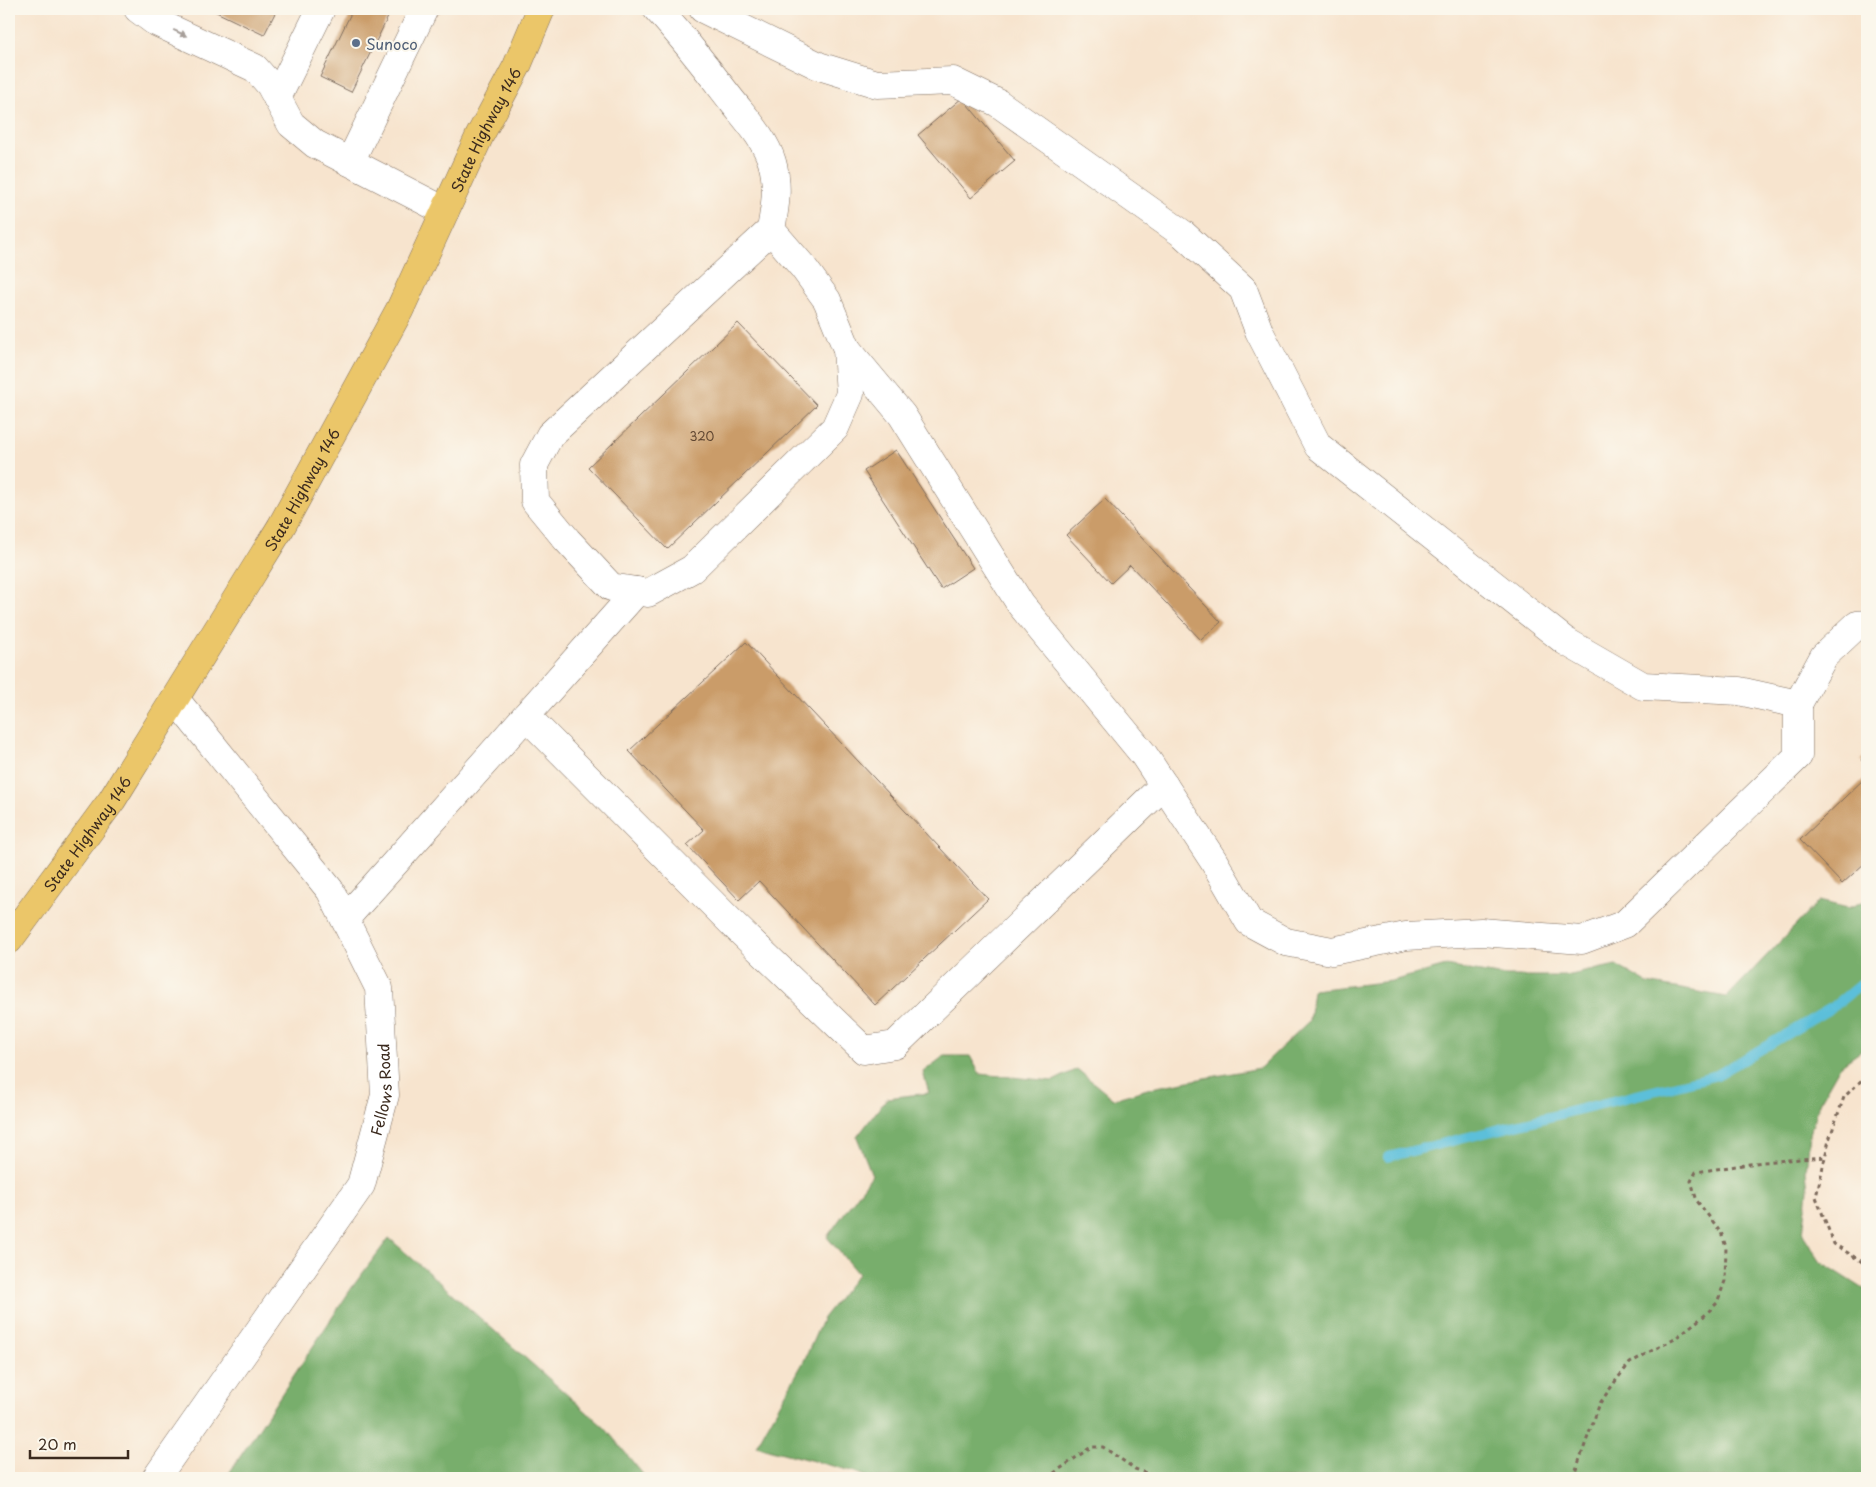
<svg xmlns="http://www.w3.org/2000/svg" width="1876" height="1487" viewBox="0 0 1876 1487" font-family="'Playpen Sans',sans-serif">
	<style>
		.forest { fill: #78ae6c; stroke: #5a6c45 }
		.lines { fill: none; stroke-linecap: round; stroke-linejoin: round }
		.stream { stroke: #5cbfda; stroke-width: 10 }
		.building { fill: #ca9c69 }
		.minor-casing { stroke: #7d6b5c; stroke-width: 29 }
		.major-casing { stroke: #7d6b5c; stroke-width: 29 }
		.path { stroke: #7d6b5c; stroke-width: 3; stroke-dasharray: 4 4; stroke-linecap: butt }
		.minor { stroke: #fff; stroke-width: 28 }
		.major { stroke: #ebc669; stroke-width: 28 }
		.oneway { fill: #a79f9a }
		.service-dot { fill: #5c6f8a; stroke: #fbf7ec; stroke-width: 2 }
		.labels { text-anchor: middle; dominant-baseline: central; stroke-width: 4; stroke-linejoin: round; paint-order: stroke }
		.number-label { font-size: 12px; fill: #5f4631 }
		.service-label { font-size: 15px; fill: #4e5e75; stroke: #fbf7ec; text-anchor: start }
		.street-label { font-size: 15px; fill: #3b2a1e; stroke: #fbf7ec }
	</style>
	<rect width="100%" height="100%" fill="#fbf7ec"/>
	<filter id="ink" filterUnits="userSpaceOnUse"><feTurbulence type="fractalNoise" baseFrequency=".02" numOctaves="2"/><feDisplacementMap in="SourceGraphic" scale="10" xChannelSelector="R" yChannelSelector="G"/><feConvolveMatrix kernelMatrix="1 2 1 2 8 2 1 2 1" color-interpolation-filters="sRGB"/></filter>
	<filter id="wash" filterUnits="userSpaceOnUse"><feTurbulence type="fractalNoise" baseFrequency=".0096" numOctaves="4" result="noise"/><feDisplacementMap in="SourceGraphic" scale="20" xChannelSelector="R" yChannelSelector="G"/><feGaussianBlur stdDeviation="1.12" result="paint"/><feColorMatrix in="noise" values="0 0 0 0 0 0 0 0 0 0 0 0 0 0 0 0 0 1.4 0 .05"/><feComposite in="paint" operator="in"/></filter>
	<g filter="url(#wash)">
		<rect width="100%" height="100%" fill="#f7e4ce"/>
		<g class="forest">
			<polygon points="1867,900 1867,1047 1840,1066 1820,1101 1810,1134 1806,1171 1808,1190 1803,1234 1820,1261 1867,1291 1867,1478 871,1478 852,1471 756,1446 804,1361 823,1318 858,1274 827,1237 872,1175 857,1137 887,1098 929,1093 923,1072 944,1056 970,1056 980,1074 1053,1081 1077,1069 1113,1099 1151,1088 1260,1068 1309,1021 1313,990 1392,981 1446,966 1504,976 1566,976 1616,965 1647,983 1727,997 1819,901 1848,908"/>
			<polygon points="389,1238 605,1428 646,1478 226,1478 353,1286"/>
		</g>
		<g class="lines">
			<polyline class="stream" points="1388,1157 1717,1075 1833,1007 1867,979"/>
		</g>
		<g id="blocks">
			<g class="building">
				<polygon points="210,9 277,9 264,35"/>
				<polygon points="353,9 392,9 351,92 320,77"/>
				<polygon points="962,98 1015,161 971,198 918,135"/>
				<polygon points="738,323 817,405 667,549 588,467"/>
				<polygon points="896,450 973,568 941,589 864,471"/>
				<polygon points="1105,499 1221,622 1201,640 1130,565 1111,583 1066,535"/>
				<polygon points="746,642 988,899 875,1005 759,881 739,900 687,845 704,830 629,751"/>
				<polygon points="1867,754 1867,766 1861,760"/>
				<polygon points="1867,776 1867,861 1842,884 1800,840"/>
			</g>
		</g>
	</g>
	<g filter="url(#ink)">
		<use href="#blocks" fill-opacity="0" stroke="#7d6b5c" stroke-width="1"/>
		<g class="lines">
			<g class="minor-casing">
				<g id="minor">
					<polyline points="138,9 154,21 255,68 270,85 291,124 315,144 445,211"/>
					<path d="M657,9C684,38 708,70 732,101C747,120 765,139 772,162C779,186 775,207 771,230L550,435L534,465L535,501L567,540L611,587L648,593L692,569L835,428L850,394L847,349L827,300L803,267L771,230"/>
					<polyline points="703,9 819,66 877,84 953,81 998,103 1183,234 1243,289 1259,331 1318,446 1565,641 1643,686 1739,691 1798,704 1798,756 1625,924 1582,940 1481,932 1406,936 1332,951 1286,942 1249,922 1213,860 1144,755 1021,605 902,415 847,349"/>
					<polyline points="277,98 321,9"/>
					<polyline points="350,162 424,9"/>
					<polyline points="1798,704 1824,656 1857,625 1867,624"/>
					<polyline points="526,716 734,925 864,1050 895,1045 1164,785"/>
					<polyline points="345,919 637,591"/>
					<path id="s1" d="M156,1478L361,1185L385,1095L379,988L330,890L175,699"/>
				</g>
			</g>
			<g class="major-casing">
				<g id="major">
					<path id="s2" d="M9,940L112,800L281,527L400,309L480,135L517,66L541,9"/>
				</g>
			</g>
			<g class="path">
				<polyline points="1867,1075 1844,1097 1829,1140 1816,1197 1834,1244 1867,1265"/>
				<polyline points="1047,1478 1091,1447 1103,1447 1135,1469 1146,1473 1187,1478"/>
				<polyline points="1573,1478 1600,1403 1617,1379 1630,1363 1651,1351 1673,1340 1704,1316 1717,1303 1725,1281 1726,1247 1721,1232 1697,1201 1691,1181 1696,1172 1763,1162 1825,1157"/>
			</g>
			<use href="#minor" class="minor"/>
			<use href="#major" class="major"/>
		</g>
		<defs><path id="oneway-solid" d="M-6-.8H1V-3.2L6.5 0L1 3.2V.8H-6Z" transform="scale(1.25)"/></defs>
		<use class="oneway" href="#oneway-solid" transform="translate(180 33) rotate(25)"/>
	</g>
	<circle class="service-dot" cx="356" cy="43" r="5"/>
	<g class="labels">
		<g class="number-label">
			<text x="702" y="436">320</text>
		</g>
		<g class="service-label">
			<text x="366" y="43">Sunoco</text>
		</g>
		<g class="street-label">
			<text stroke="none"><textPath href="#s2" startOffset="942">State Highway 146</textPath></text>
			<text stroke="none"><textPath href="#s2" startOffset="538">State Highway 146</textPath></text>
			<text stroke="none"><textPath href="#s2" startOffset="132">State Highway 146</textPath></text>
			<text stroke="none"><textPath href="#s1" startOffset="456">Fellows Road</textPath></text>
		</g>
	</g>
	<rect width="1876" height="1487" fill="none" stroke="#fbf7ec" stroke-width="30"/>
	<path d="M30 1450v8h98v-8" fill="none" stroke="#3b2a1e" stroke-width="2.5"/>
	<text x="38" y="1450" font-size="15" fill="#3b2a1e" stroke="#fbf7ec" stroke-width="4" paint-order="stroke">20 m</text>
</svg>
